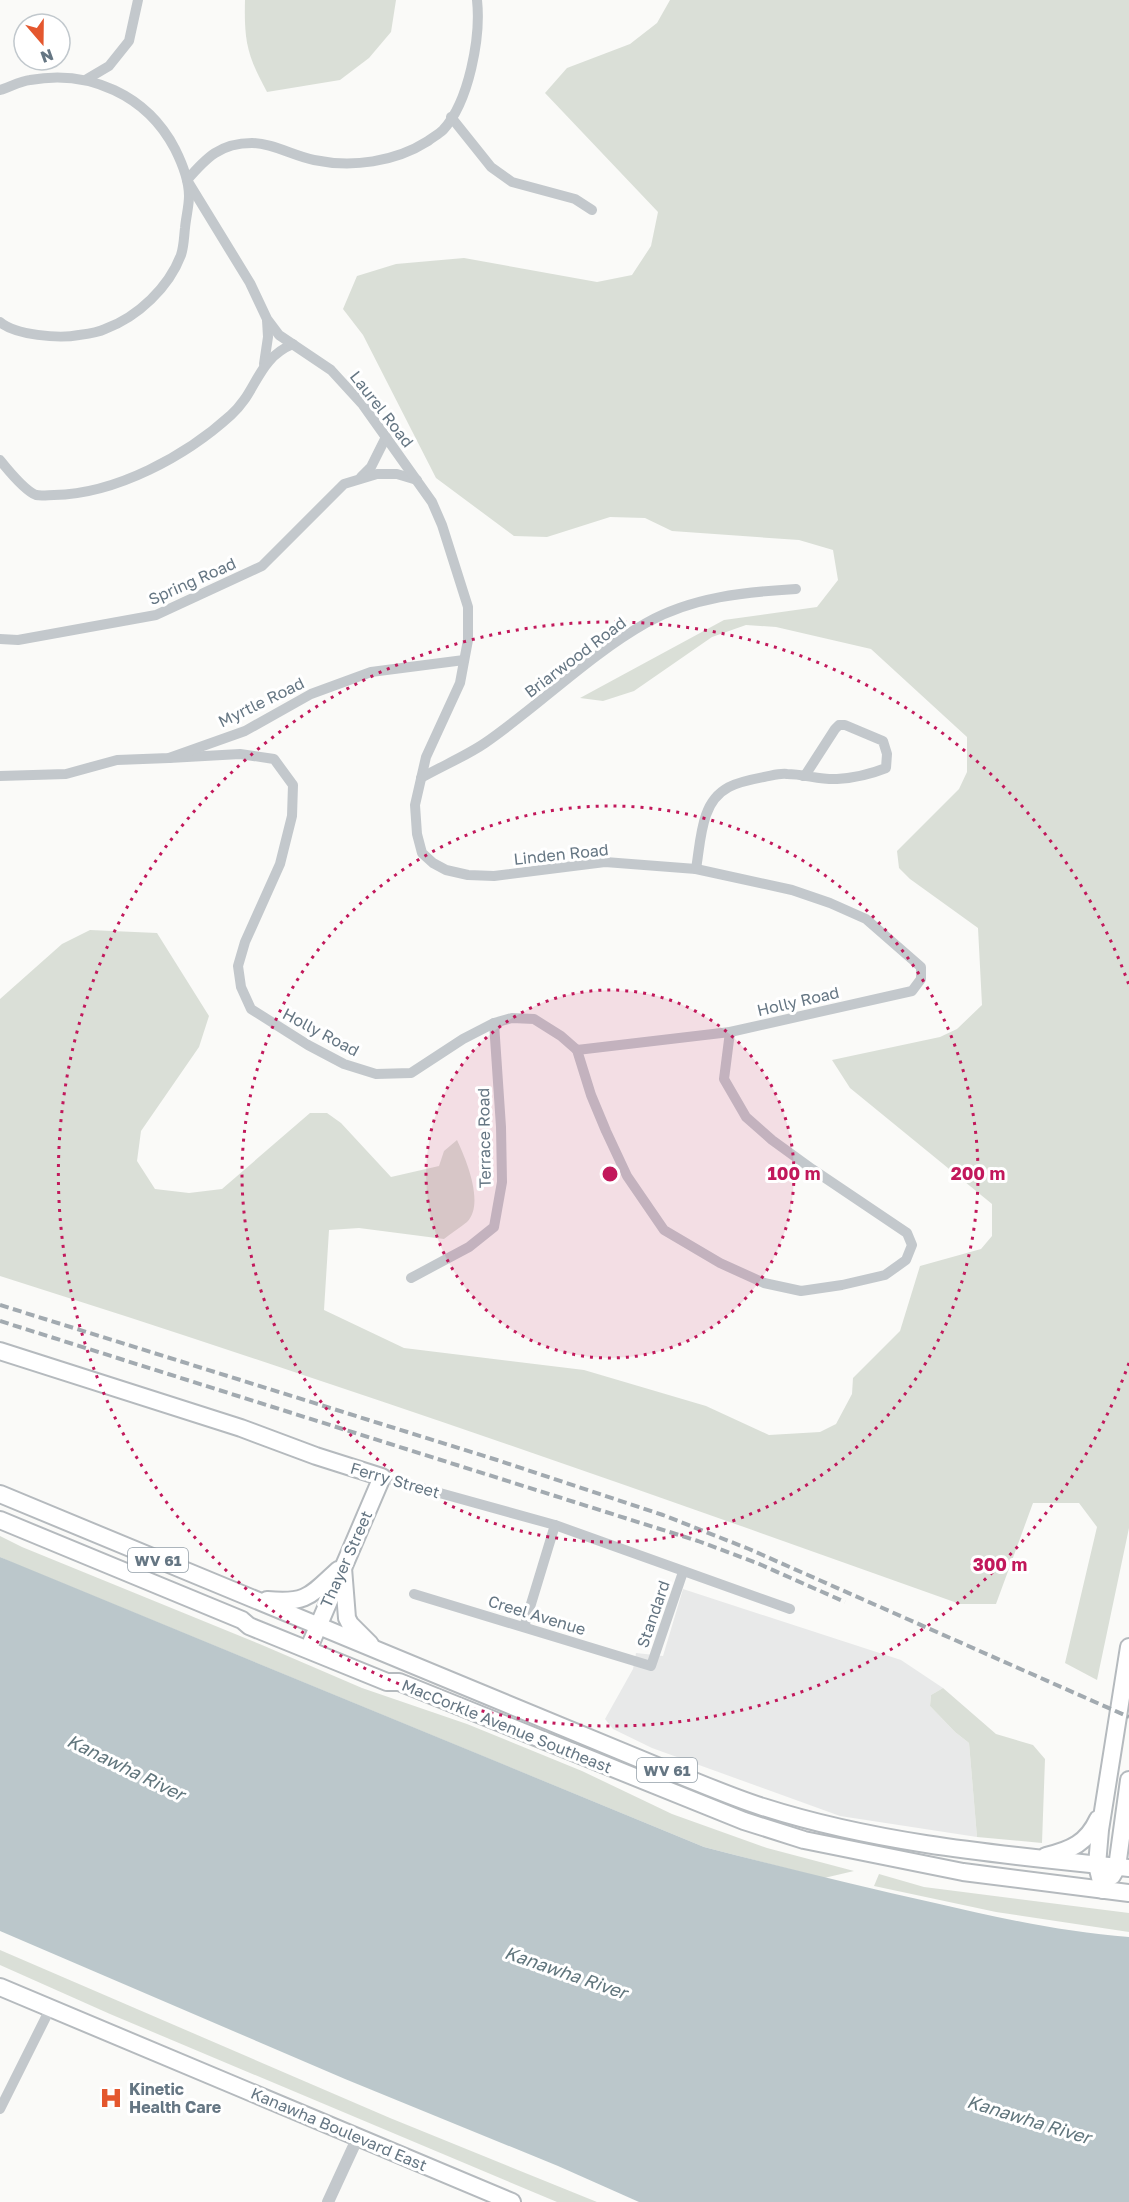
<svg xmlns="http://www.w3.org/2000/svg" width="1129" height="2202" viewBox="0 0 1129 2202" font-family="'Golos Text',sans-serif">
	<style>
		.built { fill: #e8e9e9 }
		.green { fill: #dadfd7 }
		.water { fill: #bbc7cb }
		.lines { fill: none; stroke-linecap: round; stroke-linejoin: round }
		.primary-casing { stroke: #b5babe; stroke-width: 20 }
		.minor { stroke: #c3c8cc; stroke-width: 10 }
		.tertiary { stroke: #c3c8cc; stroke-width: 12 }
		.primary { stroke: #fff; stroke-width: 16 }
		.rail { stroke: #a2aab0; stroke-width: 4; stroke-dasharray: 9 4.5; stroke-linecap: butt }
		.ring { fill: none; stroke: #c2185b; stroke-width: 3; stroke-dasharray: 3 6 }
		.labels { text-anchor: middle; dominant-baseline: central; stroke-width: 6; stroke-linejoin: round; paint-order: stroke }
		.shield { fill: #fff; stroke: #939fa8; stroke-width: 1.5 }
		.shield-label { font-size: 15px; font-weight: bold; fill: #657683 }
		.street-label { font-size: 16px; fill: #657683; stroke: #fff }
		.poi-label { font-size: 16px; font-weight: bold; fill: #657683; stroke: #fff; text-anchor: start }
		.water-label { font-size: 18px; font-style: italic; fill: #60757c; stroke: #fff }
		.centre { fill: #c2185b; stroke: #fff; stroke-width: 3 }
		.ring-label { font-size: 18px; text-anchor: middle; font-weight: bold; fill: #c2185b; stroke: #fff; stroke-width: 6; stroke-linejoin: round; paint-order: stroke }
	</style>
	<rect width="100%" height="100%" fill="#fafaf8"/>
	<polygon class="built" points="683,1589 901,1660 943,1688 931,1695 930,1706 955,1732 969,1743 977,1837 840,1816 652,1748 613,1729 605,1719 633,1669 636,1653 663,1656"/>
	<g class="green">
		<path d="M245,0H396L391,32L369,58L340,80L267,92C247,55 244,42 245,0Z"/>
		<path d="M670,0H1129V1528L1097,1680L1065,1663L1097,1527L1079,1503H1033L996,1604H960C642,1490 322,1378 0,1276V999L62,944L90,930L157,933L209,1016L199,1047L141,1131L137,1161L155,1189L189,1193L222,1189L310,1113H327L341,1123L391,1177L439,1166L444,1151L457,1140C466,1159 485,1204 467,1222C460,1228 451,1233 444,1239L359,1228L329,1230L324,1310L404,1348L584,1370L706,1406L769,1435L820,1432L836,1424L852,1394L853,1378L900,1331L920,1266L981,1249L992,1236V1204L850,1088L832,1060L940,1037L957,1029L982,1005L978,928L910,879L899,868L897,851L959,789L967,772V737L871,649L776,627L746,625L712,637L634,691L603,701L580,698L724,620L817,607L838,580L833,550L799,540L672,531L645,518L610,517L547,537L514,536L436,478L363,335L343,309L357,276L396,264L464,258L597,282L632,275L651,246L658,212L545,93L567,68L630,44L657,23Z"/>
		<polygon points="0,1536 22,1547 262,1645 362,1688 467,1724 582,1771 672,1814 767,1848 854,1871 824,1878 704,1847 13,1563 0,1557"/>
		<polygon points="943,1688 996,1734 1033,1745 1045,1759 1042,1843 977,1837 969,1743 955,1732 930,1706 931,1695"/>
		<polygon points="879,1874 924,1887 1129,1913 1129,1932 996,1912 874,1886"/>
		<polygon points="0,1950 390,2118 597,2202 557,2202 110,2014 0,1965"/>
	</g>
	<path class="water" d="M0,1557L704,1847C781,1867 858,1886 935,1903C999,1918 1064,1932 1129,1937V2202H639L558,2166L345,2079L0,1931Z"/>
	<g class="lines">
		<g class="primary-casing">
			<g id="primary">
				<polyline points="0,1351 241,1428 316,1456 382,1477 311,1643"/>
				<path d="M0,1494L669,1771C700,1783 731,1797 763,1807C882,1845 1006,1855 1129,1868"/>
				<polyline points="0,1520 242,1620 249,1626 387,1682 399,1682 744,1821 804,1840 963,1872 1129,1893"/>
				<polyline points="343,1568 347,1618 350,1624 370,1644"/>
				<path d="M267,1600C306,1604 310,1596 338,1570"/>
				<path d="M1046,1856C1071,1850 1087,1843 1098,1819"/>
				<polyline points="1112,1876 1117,1867 1129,1780"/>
				<polyline points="1103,1890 1097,1865 1100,1830 1129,1647"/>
				<polyline points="0,1987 512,2202"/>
			</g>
		</g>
		<g class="minor">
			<polyline points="87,79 109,66 129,41 138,0"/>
			<path d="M0,90C10,87 20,81 30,80C89,69 147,95 175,149C182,163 189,179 189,196C189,206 186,217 185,228C184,236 184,246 181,255C169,287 138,317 105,329C97,333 87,334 79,335C59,339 15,335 0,322"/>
			<polyline points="451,117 491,167 512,182 575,199 592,210"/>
			<polyline points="264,364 268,337 267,320"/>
			<path d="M0,460C8,470 24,490 36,495C41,496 49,495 54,495C116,494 186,456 231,415C257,392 257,359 293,344"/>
			<polyline points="361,477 371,467 386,437"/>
			<polyline points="0,639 18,640 156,615 262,566 344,484 377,474 397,474 417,480"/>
			<path d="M169,758L240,754L274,759L293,785L292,816L280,864L245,942L238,966L241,987L251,1009L308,1045L344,1064L376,1074L411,1073L463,1039L494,1023L512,1018L534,1019L561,1036L577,1050L730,1032L912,991L921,979V967L866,919L830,903L792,890L696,869L605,862L494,876L468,875L446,870L433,863L422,853L417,834L415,805L426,757L460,683L468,640V607L442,525L432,502L363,405L331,370L279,335L267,319L250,283L187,180C206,158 220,143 252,143C272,143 294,156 314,160C352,168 395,162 428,141C433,137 439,134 443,130C469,102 481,37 477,0"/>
			<polyline points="0,776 66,774 117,760 169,758 245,731 311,694 371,672 464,660"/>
			<path d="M421,778C442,766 466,756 485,743C540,705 588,656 646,623C692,597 745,592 796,589"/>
			<path d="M696,869C699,851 700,832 706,815C716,786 738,782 764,777C771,776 779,773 787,774C804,774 820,780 837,779C854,778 871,774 886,768L887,754L883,741L845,725H839L835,729L806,774L803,776"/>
			<polyline points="577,1050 591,1095 606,1131 627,1176 664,1230 720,1263 764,1283 801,1291 842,1285 885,1275 906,1260 912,1245 907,1233 812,1169 772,1140 746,1117 724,1079 730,1032"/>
			<polyline points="411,1278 469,1247 494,1227 502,1182 501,1127 494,1023"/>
			<polyline points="382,1477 555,1525 790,1609"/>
			<polyline points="414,1594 651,1666 683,1572"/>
			<polyline points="524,1627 555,1525"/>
			<polyline points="0,2109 50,2009"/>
		</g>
		<polyline class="tertiary" points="328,2202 358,2137"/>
		<use href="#primary" class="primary"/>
		<g class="rail">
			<polyline points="0,1305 497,1460 663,1515 749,1549 1129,1717"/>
			<polyline points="0,1321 698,1541 757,1563 845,1602"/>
		</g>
	</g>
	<circle cx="610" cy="1174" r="184" fill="#c2185b" fill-opacity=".12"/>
	<g class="ring">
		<circle cx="610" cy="1174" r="184"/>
		<circle cx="610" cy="1174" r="368"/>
		<path d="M1129 1363A552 552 0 1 1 1129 985"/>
	</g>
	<defs>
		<g id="hospital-bare" transform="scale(1.8)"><path d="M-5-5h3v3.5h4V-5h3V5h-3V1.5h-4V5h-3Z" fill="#e4572e" stroke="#fff" stroke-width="2.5" paint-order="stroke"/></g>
	</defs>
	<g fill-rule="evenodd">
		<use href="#hospital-bare" x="111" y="2098"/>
	</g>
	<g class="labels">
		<g class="shield">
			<rect x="128" y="1548" width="60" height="24" rx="4.5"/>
			<rect x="637" y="1758" width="60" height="24" rx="4.5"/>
		</g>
		<g class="shield-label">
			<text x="158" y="1560">WV 61</text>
			<text x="667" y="1770">WV 61</text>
		</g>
		<g class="street-label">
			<text transform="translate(382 409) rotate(52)">Laurel Road</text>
			<text transform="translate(192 581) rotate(-24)">Spring Road</text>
			<text transform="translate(575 657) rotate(-37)">Briarwood Road</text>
			<text transform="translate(261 702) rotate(-26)">Myrtle Road</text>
			<text transform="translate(561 854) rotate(-6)">Linden Road</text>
			<text transform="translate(798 1001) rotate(-13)">Holly Road</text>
			<text transform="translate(321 1032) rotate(28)">Holly Road</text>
			<text transform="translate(484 1138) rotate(-91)">Terrace Road</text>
			<text transform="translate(395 1480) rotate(16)">Ferry Street</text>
			<text transform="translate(346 1559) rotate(-66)">Thayer Street</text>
			<text transform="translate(653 1614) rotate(-71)">Standard</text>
			<text transform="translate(537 1615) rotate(17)">Creel Avenue</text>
			<text transform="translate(507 1726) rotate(22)">MacCorkle Avenue Southeast</text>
			<text transform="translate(339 2129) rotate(23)">Kanawha Boulevard East</text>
		</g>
		<g class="poi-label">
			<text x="129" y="2089">Kinetic<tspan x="129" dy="18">Health Care</tspan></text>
		</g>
		<g class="water-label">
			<text transform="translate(126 1767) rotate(26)">Kanawha River</text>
			<text transform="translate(566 1972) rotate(19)">Kanawha River</text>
			<text transform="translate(1029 2119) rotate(17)">Kanawha River</text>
		</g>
	</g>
	<circle cx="610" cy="1174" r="9" class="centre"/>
	<g class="ring-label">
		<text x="794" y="1180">100 m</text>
		<text x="978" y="1180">200 m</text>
		<text x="1000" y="1571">300 m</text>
	</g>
	<g transform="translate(42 42) rotate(160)"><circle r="28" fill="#ffffff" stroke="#c1c8cd" stroke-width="1.5"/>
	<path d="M0-4.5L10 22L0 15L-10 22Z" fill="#e4572e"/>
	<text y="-9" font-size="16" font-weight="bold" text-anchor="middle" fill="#657683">N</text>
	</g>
</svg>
